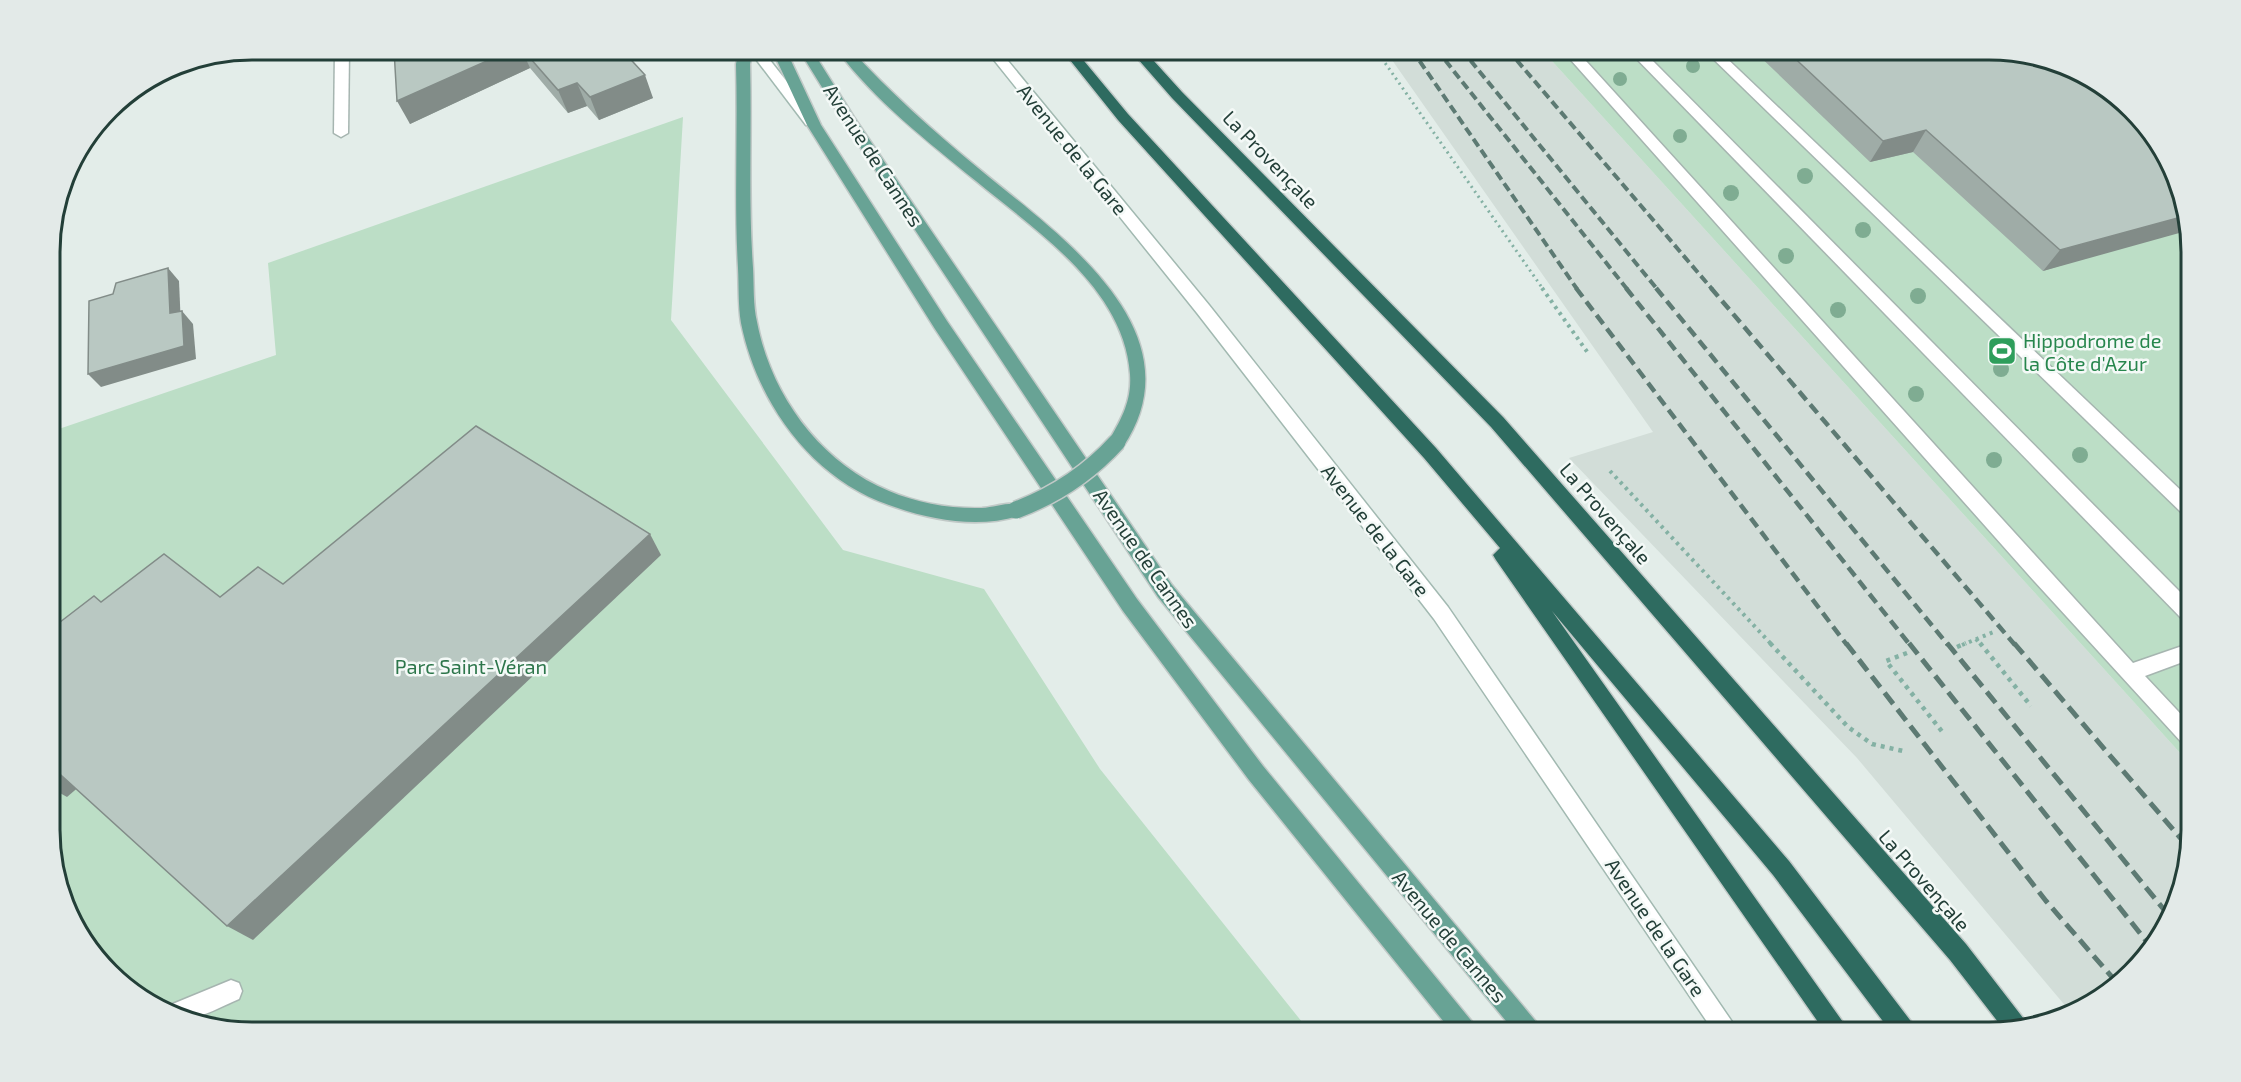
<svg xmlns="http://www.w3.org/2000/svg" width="2241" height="1082" viewBox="0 0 2241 1082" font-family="'Exo 2',sans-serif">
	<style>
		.built { fill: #d2ddd8 }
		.green { fill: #bcdec6 }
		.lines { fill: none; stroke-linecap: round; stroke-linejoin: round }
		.lane-casing { stroke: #a6b5b0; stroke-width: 3 }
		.street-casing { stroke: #a6b5b0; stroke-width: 3 }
		.secondary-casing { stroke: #a2b9b1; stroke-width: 3 }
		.primary-casing { stroke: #c1c9c7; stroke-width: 3 }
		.highway-casing { stroke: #c1c9c7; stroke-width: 3 }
		.path-far2 { stroke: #84b1a4; stroke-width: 3; stroke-dasharray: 2 4; stroke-linecap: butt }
		.path-far1 { stroke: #84b1a4; stroke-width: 4; stroke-dasharray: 3 4.5; stroke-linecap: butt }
		.path { stroke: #84b1a4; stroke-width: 4.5; stroke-dasharray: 4 5; stroke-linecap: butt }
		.lane { fill: #fff; fill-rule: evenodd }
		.street { fill: #fff; fill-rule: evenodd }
		.secondary { fill: #fff; fill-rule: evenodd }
		.primary { fill: #68a395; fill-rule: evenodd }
		.highway { fill: #2e6b60; fill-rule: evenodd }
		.rail-far2 { stroke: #5d7a73; stroke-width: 4; stroke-dasharray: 9 4.5; stroke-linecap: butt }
		.rail-far1 { stroke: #5d7a73; stroke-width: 4.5; stroke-dasharray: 11 6; stroke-linecap: butt }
		.rail { stroke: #5d7a73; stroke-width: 5; stroke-dasharray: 14 7; stroke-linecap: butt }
		.primary-bridge-casing { stroke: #c1c9c7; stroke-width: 20; stroke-linecap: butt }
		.primary-bridge { stroke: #68a395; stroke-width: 17 }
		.tree { fill: #7fac92 }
		.wall { fill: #9faca7 }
		.shaded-wall { fill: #828c88 }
		.building { fill: #b9c8c2; stroke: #828c88; stroke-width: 1.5 }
		.labels { text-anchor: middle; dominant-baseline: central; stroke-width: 5; stroke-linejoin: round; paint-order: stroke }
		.street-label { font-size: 20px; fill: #233f38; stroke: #f4f9f7 }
		.leisure-label { font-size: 20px; fill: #27864d; stroke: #f4f9f7; text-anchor: start }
		.park-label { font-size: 20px; fill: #2d764b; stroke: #f4f9f7 }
		.rim { fill: none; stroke: #233f38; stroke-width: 3 }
	</style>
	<rect width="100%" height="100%" fill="#e3ede9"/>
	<polygon class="built" points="1385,50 1542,50 2191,765 2191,830 2176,908 2141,963 2102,998 2068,1009 1857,758 1569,458 1653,432"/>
	<g class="green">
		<polygon points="1542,50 1989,50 2190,226 2191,765"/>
		<polygon points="683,117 671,320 843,550 984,589 1100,769 1310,1032 252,1032 174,1017 91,953 51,856 50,432 276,355 268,263"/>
	</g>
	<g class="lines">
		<g class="lane-casing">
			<g id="lane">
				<polygon points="1562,50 1576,50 2133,663 2191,643 2191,659 2145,676 2191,725 2191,748 2184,745 2035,582"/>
				<polygon points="1628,50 1642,50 2191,603 2191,623 2184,621"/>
				<polygon points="1704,50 1718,50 2191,500 2191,518 2185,516"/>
			</g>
		</g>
		<g class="street-casing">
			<g id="street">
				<polygon points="335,50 349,50 348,133 341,137 334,133"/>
				<path d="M231,980L239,983L242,991L239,999C212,1010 189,1029 163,1008Z"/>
			</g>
		</g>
		<g class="secondary-casing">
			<g id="secondary">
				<polygon points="749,50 762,50 816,119 816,125 806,125"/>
				<polygon points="986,50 999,50 1209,305 1448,607 1739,1032 1714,1032 1434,619 1197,313"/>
			</g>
		</g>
		<g class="primary-casing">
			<g id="primary">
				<path d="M739,50H753L750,64C752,132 748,200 753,268C754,286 753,305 757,322C771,395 820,462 889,491C917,503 951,509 982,508C995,507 1010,501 1022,505L1025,510L1022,515C979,529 930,520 889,505C811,478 757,402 741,323C738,305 739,286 738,268C734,200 738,132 736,64Z"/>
				<polygon points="772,50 786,50 821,125 947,321 1137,599 1263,766 1474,1024 1477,1032 1452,1032 1249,780 1123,611 935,329 807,125"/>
				<polygon points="799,50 812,50 854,117 1172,585 1538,1024 1541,1032 1515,1032 1158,597 841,118"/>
				<path d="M837,50H851C890,92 933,131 978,168C1056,233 1201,330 1123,447H1111L1108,442C1121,420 1132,401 1130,374C1124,288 1036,231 976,181C928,142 874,100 837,50Z"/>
			</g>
		</g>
		<g class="highway-casing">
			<g id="highway">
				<polygon points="1062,50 1075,50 1128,114 1436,448 1789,861 1913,1024 1916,1032 1891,1032 1773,875 1552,611 1850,1032 1825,1032 1496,560 1493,555 1500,548 1424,458 1118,120"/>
				<polygon points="1130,50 1144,50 1182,92 1503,417 1966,944 2027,1023 2005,1031 1950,960 1491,427 1172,98"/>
			</g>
		</g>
		<polyline class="path-far2" points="1373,50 1383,60 1543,289"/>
		<g class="path-far1">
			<polyline points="1542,288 1588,353"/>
			<polyline points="1610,471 1772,645"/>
			<polyline points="1976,639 1981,645"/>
			<polyline points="1962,645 1996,631"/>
		</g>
		<g class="path">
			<polyline points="1770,643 1848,727 1872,744 1903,751"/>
			<polyline points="1980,643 2031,706"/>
			<polyline points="1957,647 1966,643"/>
			<polyline points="1907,653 1886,661 1944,734"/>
		</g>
		<use href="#lane" class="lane"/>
		<use href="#street" class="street"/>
		<use href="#secondary" class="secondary"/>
		<use href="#primary" class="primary"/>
		<use href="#highway" class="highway"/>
		<g class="rail-far2">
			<polyline points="1412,50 1577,289"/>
			<polyline points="1437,50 1627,289"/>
			<polyline points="1462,50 1657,289"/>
			<polyline points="1508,50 1712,289"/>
		</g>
		<g class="rail-far1">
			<polyline points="1576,288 1847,645"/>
			<polyline points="1626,288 1910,645"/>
			<polyline points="1656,288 1948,645"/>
			<polyline points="1711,288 2015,645"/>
		</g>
		<g class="rail">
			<polyline points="1846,643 2046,901 2118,984"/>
			<polyline points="1909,643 2151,947"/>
			<polyline points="1947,643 2170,917"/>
			<polyline points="2014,643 2188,847"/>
		</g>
		<g class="primary-bridge-casing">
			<path id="primary-bridge" d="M1016,510C1056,495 1088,474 1117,442"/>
		</g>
		<use href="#primary-bridge" class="primary-bridge"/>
	</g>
	<g class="tree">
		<circle cx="1693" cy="66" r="7"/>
		<circle cx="1620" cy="79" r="7"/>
		<circle cx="1680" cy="136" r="7"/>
		<circle cx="1805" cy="176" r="8"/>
		<circle cx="1731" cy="193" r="8"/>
		<circle cx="1863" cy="230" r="8"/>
		<circle cx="1786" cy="256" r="8"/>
		<circle cx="1918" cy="296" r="8"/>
		<circle cx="1838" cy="310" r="8"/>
		<circle cx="2001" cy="369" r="8"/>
		<circle cx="1916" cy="394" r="8"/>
		<circle cx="2080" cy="455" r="8"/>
		<circle cx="1994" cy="460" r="8"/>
	</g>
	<g class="wall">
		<polygon points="394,50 622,50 653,98 599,120 587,106 568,113 530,68 410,124"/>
		<polygon points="1753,50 1989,50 2190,226 2043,271 1913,152 1870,162"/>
	</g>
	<g class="shaded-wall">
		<polygon points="511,50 522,50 530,68 410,124 397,101"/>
		<polygon points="645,75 653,98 599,120 590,97"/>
		<polygon points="577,83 587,106 568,113 558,90"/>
		<polygon points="1926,130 1913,152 1870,162 1883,141"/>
		<polygon points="2185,216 2190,226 2190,230 2043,271 2060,250"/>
		<polygon points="168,268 179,281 181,327 170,313"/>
		<polygon points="182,311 193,324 196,359 101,387 88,374"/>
		<polygon points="650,534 661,555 253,940 227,926"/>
		<polygon points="52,767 81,785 67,797 51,788 51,769"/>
	</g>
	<g class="building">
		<polygon points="394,50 511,50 397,101"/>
		<polygon points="523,50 622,50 645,75 590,97 577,83 558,90"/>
		<polygon points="1786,50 1989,50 2067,65 2150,129 2185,216 2060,250 1926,130 1883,141"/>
		<polygon points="168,268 170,313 182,311 184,346 88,374 89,301 113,294 116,283"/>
		<polygon points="476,426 650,534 227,926 52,767 51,769 51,629 94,596 101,602 164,554 220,597 258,567 283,584"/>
	</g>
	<defs>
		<g id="stadium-square" transform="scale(1.5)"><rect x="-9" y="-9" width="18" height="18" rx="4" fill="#2e9e5b" stroke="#f4f9f7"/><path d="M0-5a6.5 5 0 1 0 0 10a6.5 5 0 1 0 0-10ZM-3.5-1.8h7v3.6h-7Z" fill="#fff"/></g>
	</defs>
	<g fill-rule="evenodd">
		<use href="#stadium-square" x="2002" y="351"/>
	</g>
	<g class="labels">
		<g class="street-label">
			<text transform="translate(1073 149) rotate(51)">Avenue de la Gare</text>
			<text transform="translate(874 155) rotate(57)">Avenue de Cannes</text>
			<text transform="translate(1271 159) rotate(46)">La Provençale</text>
			<text transform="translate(1606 513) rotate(49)">La Provençale</text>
			<text transform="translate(1376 530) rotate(52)">Avenue de la Gare</text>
			<text transform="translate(1146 558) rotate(55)">Avenue de Cannes</text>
			<text transform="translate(1925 880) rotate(49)">La Provençale</text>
			<text transform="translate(1656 927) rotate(56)">Avenue de la Gare</text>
			<text transform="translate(1450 936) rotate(50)">Avenue de Cannes</text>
		</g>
		<g class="leisure-label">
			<text x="2023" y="340">Hippodrome de<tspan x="2023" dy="23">la Côte d'Azur</tspan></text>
		</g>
		<g class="park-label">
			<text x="471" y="666">Parc Saint-Véran</text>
		</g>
	</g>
	<path d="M0 0H2241V1082H0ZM252 60H1989A192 192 0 0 1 2181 252V830A192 192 0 0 1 1989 1022H252A192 192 0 0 1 60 830V252A192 192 0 0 1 252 60Z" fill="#e3eae8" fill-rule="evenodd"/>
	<path class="rim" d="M252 60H1989A192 192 0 0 1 2181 252V830A192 192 0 0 1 1989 1022H252A192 192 0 0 1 60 830V252A192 192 0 0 1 252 60Z"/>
</svg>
